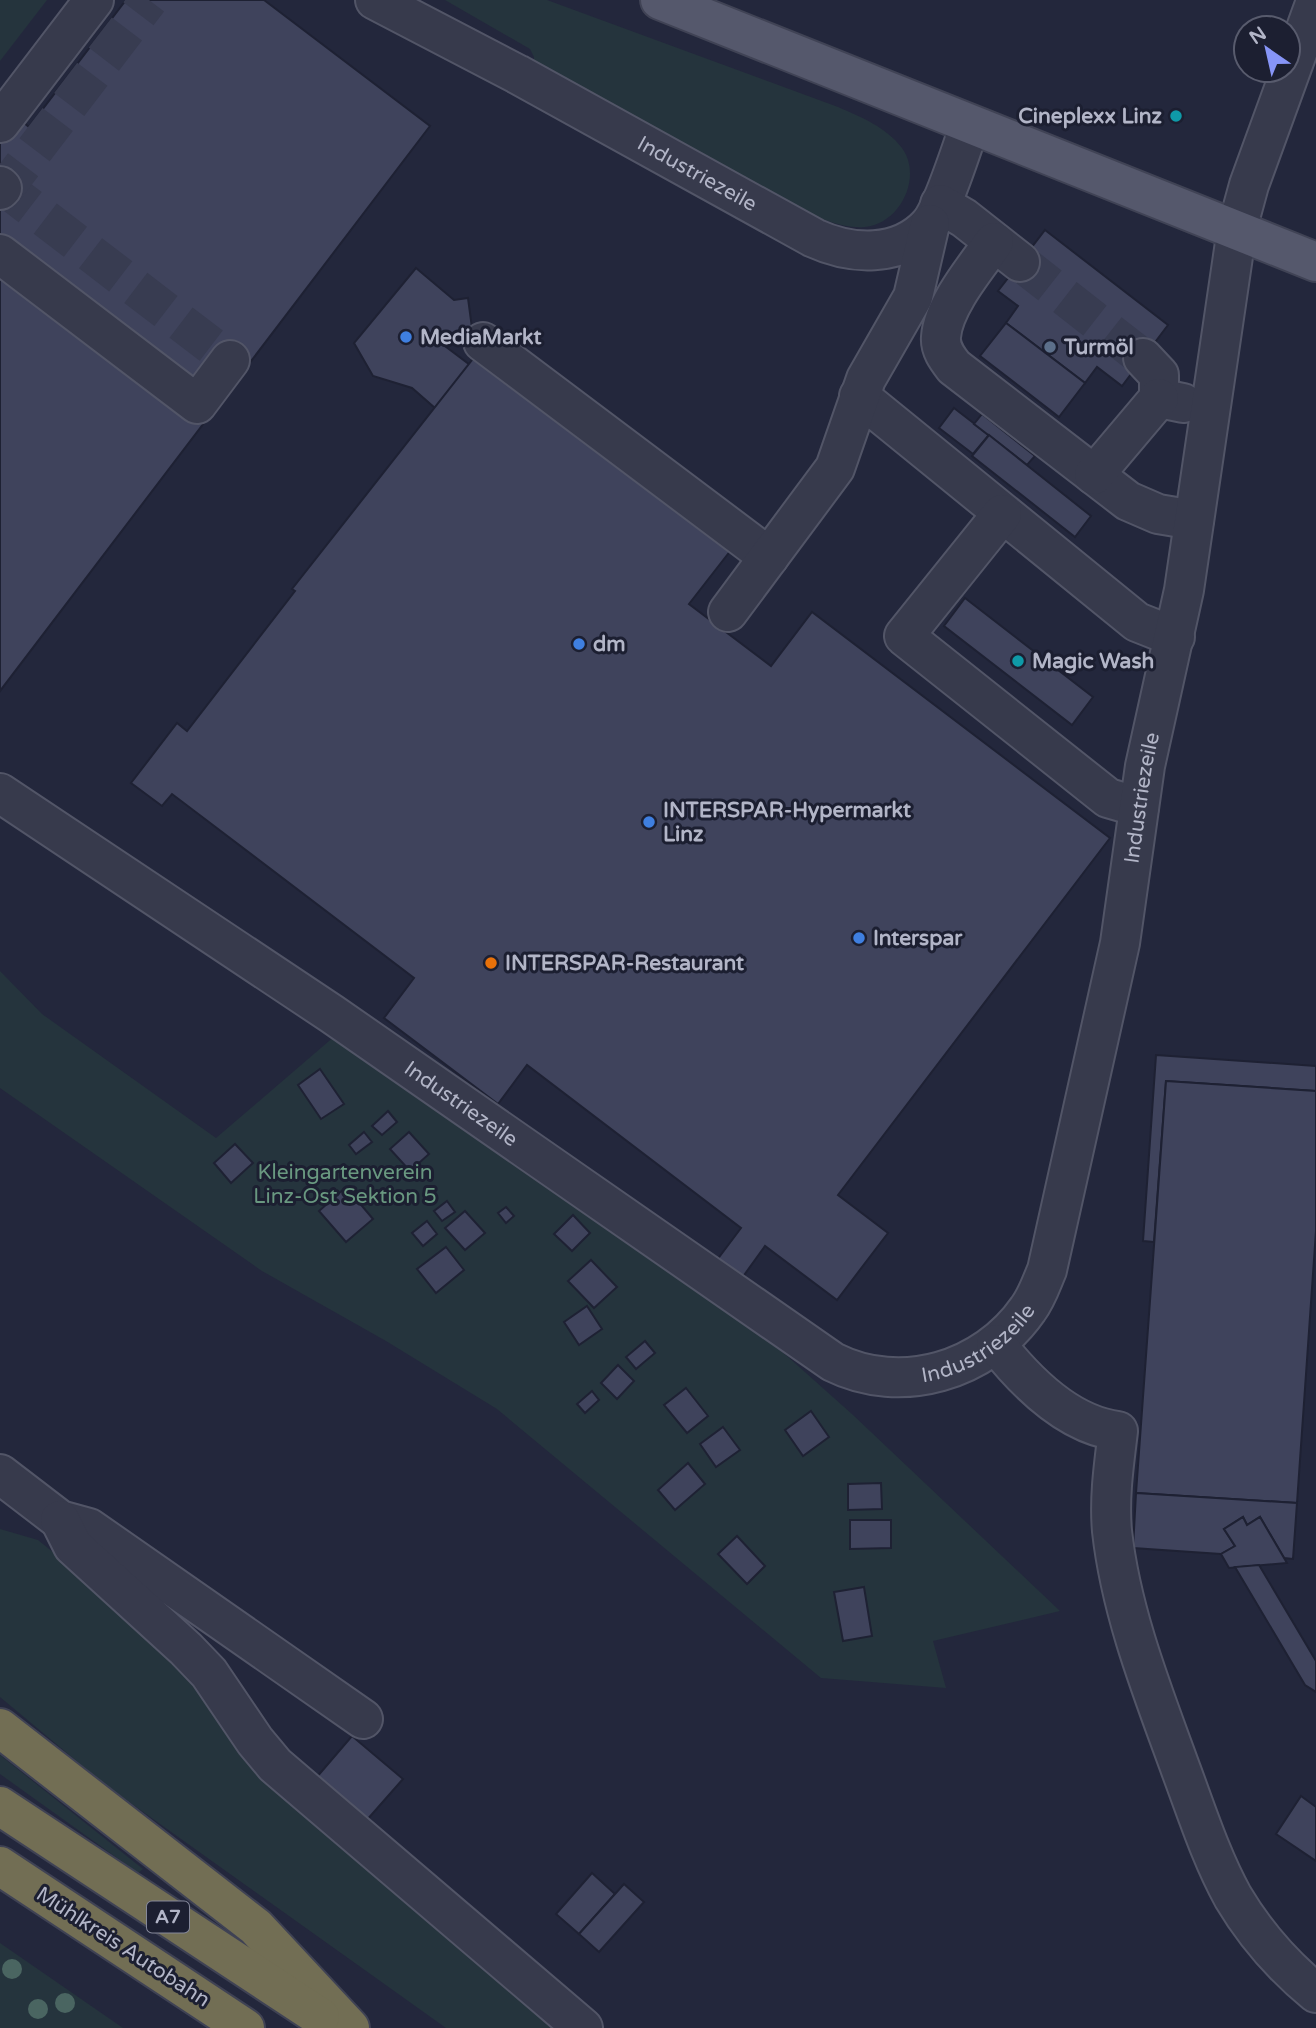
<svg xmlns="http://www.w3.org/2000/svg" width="1316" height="2028" viewBox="0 0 1316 2028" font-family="'Varela Round',sans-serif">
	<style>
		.green { fill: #25343d }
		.building { fill: #3f435c; stroke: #1e2133; stroke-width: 2 }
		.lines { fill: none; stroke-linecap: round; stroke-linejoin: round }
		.minor-tunnel { stroke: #383c51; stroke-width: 38; stroke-dasharray: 38 19; stroke-linecap: butt }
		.minor-casing { stroke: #525567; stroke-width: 42 }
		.major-casing { stroke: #404355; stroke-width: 42 }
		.highway-casing { stroke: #3f4254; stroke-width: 42 }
		.minor { stroke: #373a4c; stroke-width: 38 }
		.major { stroke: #55586c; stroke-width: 38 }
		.highway { stroke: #726e54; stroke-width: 38 }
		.tree { fill: #4a6561 }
		.culture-dot { fill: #0f9aa8; stroke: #1c1f31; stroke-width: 2.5 }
		.shop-dot { fill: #3f7fe0; stroke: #1c1f31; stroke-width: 2.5 }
		.service-dot { fill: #5c6f8a; stroke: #1c1f31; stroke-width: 2.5 }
		.food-dot { fill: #e8710a; stroke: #1c1f31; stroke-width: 2.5 }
		.labels { text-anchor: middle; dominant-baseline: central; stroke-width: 6; stroke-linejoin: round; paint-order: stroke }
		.shield { fill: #1c1f31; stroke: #85889a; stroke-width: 2 }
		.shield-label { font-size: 19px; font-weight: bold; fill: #b2b5c7 }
		.poi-label { font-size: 21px; font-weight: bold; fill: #b2b5c7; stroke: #1c1f31; text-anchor: start }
		.street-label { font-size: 21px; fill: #b2b5c7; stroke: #1c1f31 }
		.park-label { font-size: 21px; fill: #699880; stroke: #1c1f31 }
	</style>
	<rect width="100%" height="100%" fill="#23273c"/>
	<g class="green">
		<polygon points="0,0 47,0 0,61"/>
		<path d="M445,0H547L838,107C861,117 886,127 902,148C923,177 900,224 865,227C842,229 818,217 797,209L534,69V57L530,49Z"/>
		<polygon points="0,971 42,1014 216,1138 336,1035 769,1340 853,1415 1060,1611 933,1641 946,1688 821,1678 497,1409 386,1341 262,1271 0,1088"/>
		<polygon points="0,1529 38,1540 75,1570 561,2028 446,2028 104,1784 0,1697"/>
		<polygon points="0,1755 143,1869 138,1873 0,1774"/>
		<polygon points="0,1943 123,2028 0,2028"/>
	</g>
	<g class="building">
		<polygon points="126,0 264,0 430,126 0,691 0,141 18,118 29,127"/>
		<polygon points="1045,230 1168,325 1122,386 1097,367 1085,383 1006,323 1018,306 998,291"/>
		<polygon points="416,268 454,300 468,298 472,328 458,331 445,346 470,365 435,408 412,388 373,376 354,343"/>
		<polygon points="1006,323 1085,383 1059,417 980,356"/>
		<polygon points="476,355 731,550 689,604 771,666 812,612 1110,838 838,1195 888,1233 837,1300 765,1246 742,1278 717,1260 741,1228 527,1065 498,1104 384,1018 414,978 172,794 162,806 131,783 177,723 187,731 295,591 292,589"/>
		<polygon points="954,408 989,435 973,454 939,428"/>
		<polygon points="982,414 1035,456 1027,465 974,424"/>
		<polygon points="989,435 1091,516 1075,537 972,456"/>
		<polygon points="965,598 1093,697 1072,725 944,626"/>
		<polygon points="1156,1055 1316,1066 1316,1091 1166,1081 1154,1242 1143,1241"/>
		<polygon points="320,1069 344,1104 321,1119 298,1085"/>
		<polygon points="1166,1081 1316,1091 1316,1231 1297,1503 1136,1493"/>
		<polygon points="388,1111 397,1122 382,1135 372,1126"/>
		<polygon points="364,1132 372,1142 356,1154 349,1145"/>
		<polygon points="409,1132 429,1154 410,1171 390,1149"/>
		<polygon points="235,1144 253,1163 231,1183 214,1163"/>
		<polygon points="346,1187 373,1219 346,1242 319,1211"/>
		<polygon points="447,1201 455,1212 442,1221 434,1211"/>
		<polygon points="506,1207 514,1216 506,1223 498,1213"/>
		<polygon points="465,1211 485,1233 465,1250 445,1228"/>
		<polygon points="573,1215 590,1233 572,1251 554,1234"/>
		<polygon points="427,1221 437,1234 423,1246 412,1233"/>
		<polygon points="446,1247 464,1270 436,1293 417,1269"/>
		<polygon points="591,1260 617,1287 594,1308 568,1281"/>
		<polygon points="587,1306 602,1329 579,1345 564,1322"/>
		<polygon points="645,1341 655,1353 636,1369 626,1357"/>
		<polygon points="618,1365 634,1381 617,1399 601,1383"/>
		<polygon points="686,1388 708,1416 687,1433 664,1405"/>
		<polygon points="592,1391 599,1400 585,1413 577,1404"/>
		<polygon points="811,1411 829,1437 803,1456 785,1430"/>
		<polygon points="723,1427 740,1450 716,1467 700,1444"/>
		<polygon points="688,1463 705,1484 675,1510 658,1490"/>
		<polygon points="881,1483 882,1509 848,1510 848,1484"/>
		<polygon points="1136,1493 1297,1503 1293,1559 1284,1558 1260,1517 1247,1525 1243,1517 1224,1529 1235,1546 1221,1554 1133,1548"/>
		<polygon points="1243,1517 1247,1525 1260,1517 1287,1563 1229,1568 1221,1554 1235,1546 1224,1529"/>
		<polygon points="850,1520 891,1520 891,1548 850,1549"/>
		<polygon points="737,1536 765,1566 747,1584 718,1554"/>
		<polygon points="1259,1565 1316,1661 1316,1692 1305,1685 1235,1567"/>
		<polygon points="864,1587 872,1636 843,1641 834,1592"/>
		<polygon points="352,1736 403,1779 366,1821 316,1778"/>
		<polygon points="1301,1796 1316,1807 1316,1861 1276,1834"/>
		<polygon points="592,1873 615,1894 579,1934 556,1914"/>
		<polygon points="624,1884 644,1902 599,1952 579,1934"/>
	</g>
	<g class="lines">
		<g class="minor-tunnel">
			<polyline points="0,184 230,360"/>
			<polyline points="0,195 149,0"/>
			<polyline points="1020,262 1143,358"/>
		</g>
		<g class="minor-casing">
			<g id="minor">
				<path id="s1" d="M375,0L517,74L814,238C851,255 899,258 929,225C943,209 962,147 970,125"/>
				<polyline points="0,123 94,0"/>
				<polyline points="0,186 2,188 0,190"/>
				<polyline points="940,204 964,218 1020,262"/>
				<path d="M994,242C976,267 943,306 941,337C940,349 947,358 954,367L1128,501L1158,514L1194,520"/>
				<polyline points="0,254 197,404 230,360"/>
				<polyline points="483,342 769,557"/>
				<polyline points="1143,358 1159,375 1159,398 1183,403"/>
				<polyline points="859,396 1137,622 1175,637"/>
				<polyline points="1094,475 1159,398"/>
				<polyline points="1002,514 904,636 1108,798 1139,807"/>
				<polyline points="728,612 835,468 866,379 913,297 930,224"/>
				<path id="s2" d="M0,793L332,1014L833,1362C901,1396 985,1371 1028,1309C1037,1297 1041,1284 1047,1270L1120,943L1145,766L1184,590L1237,229L1249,185L1316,1"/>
				<path d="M996,1344C1025,1381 1068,1425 1118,1431C1114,1464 1109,1497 1112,1531C1121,1613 1153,1693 1181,1770C1197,1813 1211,1857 1233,1897C1255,1934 1283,1966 1316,1993"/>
				<polyline points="0,1474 60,1520 89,1528 363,1719"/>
				<polyline points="60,1520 73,1546 186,1649 209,1673 255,1741 275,1765 583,2028"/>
			</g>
		</g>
		<g class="major-casing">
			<polyline id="major" points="660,0 1316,262"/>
		</g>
		<g class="highway-casing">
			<g id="highway">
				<polyline points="0,1728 256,1927 350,2028"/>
				<polyline points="0,1806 320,2017"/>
				<polyline points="0,1866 245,2028"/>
			</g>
		</g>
		<use href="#minor" class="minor"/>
		<use href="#major" class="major"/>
		<use href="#highway" class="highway"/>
	</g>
	<g class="tree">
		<circle cx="12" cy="1969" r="10"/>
		<circle cx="65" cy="2003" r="10"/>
		<circle cx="38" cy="2009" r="10"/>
	</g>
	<g class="culture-dot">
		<circle cx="1176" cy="116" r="7"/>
		<circle cx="1018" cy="661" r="7"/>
	</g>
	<g class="shop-dot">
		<circle cx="406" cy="337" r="7"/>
		<circle cx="579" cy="644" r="7"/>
		<circle cx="649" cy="822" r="7"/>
		<circle cx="859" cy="938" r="7"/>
	</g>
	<circle class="service-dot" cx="1050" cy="347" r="7"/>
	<circle class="food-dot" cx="491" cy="963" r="7"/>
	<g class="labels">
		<rect class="shield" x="147" y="1901.5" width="42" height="31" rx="5"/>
		<g class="shield-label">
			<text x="168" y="1917">A7</text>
		</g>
		<g class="poi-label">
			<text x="1162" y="116" text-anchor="end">Cineplexx Linz</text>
			<text x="420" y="337">MediaMarkt</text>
			<text x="1064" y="347">Turmöl</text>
			<text x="593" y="644">dm</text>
			<text x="1032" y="661">Magic Wash</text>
			<text x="663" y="810">INTERSPAR-Hypermarkt<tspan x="663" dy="24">Linz</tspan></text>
			<text x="873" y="938">Interspar</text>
			<text x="505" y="963">INTERSPAR-Restaurant</text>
		</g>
		<g class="street-label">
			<text stroke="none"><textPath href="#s1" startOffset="366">Industriezeile</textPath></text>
			<text stroke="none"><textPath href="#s2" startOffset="1754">Industriezeile</textPath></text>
			<text stroke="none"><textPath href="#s2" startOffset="556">Industriezeile</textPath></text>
			<text stroke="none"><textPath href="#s2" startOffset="1166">Industriezeile</textPath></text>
			<text transform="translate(123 1947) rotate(33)">Mühlkreis Autobahn</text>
		</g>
		<g class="park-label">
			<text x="345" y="1172">Kleingartenverein<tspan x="345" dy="24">Linz-Ost Sektion 5</tspan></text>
		</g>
	</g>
	<g transform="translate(1267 49) rotate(326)"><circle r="33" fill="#1c1f31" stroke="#585b6d" stroke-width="2"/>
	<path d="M0-5L12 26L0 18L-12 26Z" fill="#8795f7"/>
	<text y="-10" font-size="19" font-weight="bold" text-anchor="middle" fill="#b2b5c7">N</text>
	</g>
</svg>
